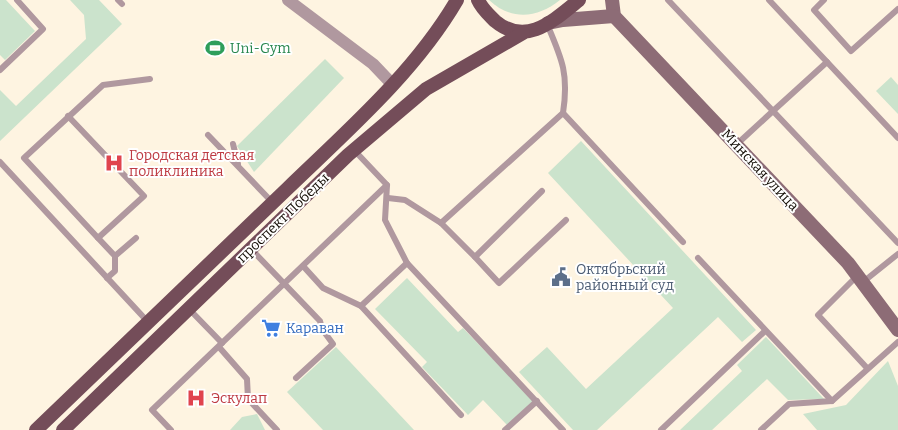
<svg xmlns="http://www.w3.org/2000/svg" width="898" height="430" viewBox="0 0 898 430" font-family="Bitter,serif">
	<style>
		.green { fill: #cbe3cc }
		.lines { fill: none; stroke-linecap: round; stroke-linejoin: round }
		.service { stroke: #b0989f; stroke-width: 6 }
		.minor { stroke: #b0989f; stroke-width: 12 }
		.secondary { stroke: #8d6c76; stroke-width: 14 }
		.primary { stroke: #744d59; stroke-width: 14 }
		.labels { text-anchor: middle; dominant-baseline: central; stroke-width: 4; stroke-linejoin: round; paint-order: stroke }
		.leisure-label { font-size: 14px; fill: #27864d; stroke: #fff; text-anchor: start }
		.health-label { font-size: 14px; fill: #be3a42; stroke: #fff; text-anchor: start }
		.street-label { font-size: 14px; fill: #110b03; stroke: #fff }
		.service-label { font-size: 14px; fill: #4e5e75; stroke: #fff; text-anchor: start }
		.shop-label { font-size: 14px; fill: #366cbe; stroke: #fff; text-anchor: start }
	</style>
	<rect width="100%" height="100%" fill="#fef4e1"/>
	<g class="green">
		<polygon points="0,0 6,0 35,31 5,60 0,55"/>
		<polygon points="70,0 99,0 122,24 0,141 0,90 16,106 86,39 84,15"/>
		<path d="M489,0H560C538,18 511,21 489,0Z"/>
		<polygon points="325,59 344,78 254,172 237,146"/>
		<polygon points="891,77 898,85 898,114 876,91"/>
		<polygon points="581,141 756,330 742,342 718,317 597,430 573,430 519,372 547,347 586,389 673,308 548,173"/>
		<polygon points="407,278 458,332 463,328 533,401 507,425 483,400 468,415 422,367 427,362 375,309"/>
		<polygon points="766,337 824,399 788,400 767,379 712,430 680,430 742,371 737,365"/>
		<polygon points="336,347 414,430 323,430 287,392"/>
		<polygon points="888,361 898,386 898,430 817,430 803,414 846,405"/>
		<polygon points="257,414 265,430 230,430 242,417"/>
	</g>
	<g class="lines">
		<g class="service">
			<polyline points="118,0 122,4"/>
			<polyline points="668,0 773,111 736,145"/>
			<polyline points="769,0 827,62 773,111 898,243"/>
			<polyline points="824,0 814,10 851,51 898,9"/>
			<polyline points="827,62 898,138"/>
			<polyline points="0,70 43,29 17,0"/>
			<polyline points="563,113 683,242"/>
			<polyline points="68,116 144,196 98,238 115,256 136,238"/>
			<polyline points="208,135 273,203"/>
			<polyline points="233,144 238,164"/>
			<polyline points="354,150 387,185 385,220 407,263 563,430"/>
			<polyline points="0,162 148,322"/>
			<path d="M388,198L405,200L441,223L563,113C569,74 562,59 547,24"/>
			<polyline points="441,223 475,257 542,191"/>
			<polyline points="98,238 24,158 103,85 150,79"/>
			<polyline points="251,249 320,321 322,329 333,344 296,378"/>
			<polyline points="475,257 499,283 566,220"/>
			<polyline points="698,258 832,401"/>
			<polyline points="407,263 361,306 461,415"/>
			<polyline points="303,266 323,288 361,306"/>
			<polyline points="858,275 818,315 867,368"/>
			<polyline points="107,278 115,271 115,256"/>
			<polyline points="863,282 898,254"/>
			<polyline points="189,309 222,343"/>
			<polyline points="219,347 247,379 248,399 277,430"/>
			<polyline points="171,430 152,410 387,185"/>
			<polyline points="505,430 537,401"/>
			<polyline points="661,430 765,331"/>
			<polyline points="761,430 789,404 832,401 898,342"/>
		</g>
		<polyline class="minor" points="288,0 373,64 392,84"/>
		<g class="secondary">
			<polyline points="612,0 614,16 848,263 898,330"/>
			<polyline points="548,23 563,20 614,16"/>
		</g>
		<g class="primary">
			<path d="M478,0C482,9 488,14 495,21C526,47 553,21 579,0"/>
			<path d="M36,430C120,349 204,269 288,188C348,130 415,72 457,0"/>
			<polyline points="63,430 348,155 426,89 523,33"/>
		</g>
	</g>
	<defs>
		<g id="stadium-bare" transform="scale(1.5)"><path d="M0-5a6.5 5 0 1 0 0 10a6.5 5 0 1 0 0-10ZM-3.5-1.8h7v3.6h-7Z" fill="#2e9e5b" stroke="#fff" stroke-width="2.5" paint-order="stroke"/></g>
		<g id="hospital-bare" transform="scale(1.5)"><path d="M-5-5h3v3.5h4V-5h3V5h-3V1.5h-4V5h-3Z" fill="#e0444e" stroke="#fff" stroke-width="2.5" paint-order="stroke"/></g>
		<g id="civic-bare" transform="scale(1.5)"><path d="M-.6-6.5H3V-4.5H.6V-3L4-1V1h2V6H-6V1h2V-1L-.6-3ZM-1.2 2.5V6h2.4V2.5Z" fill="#5c6f8a" stroke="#fff" stroke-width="2.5" paint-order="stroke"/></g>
		<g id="supermarket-bare" transform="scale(1.5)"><path d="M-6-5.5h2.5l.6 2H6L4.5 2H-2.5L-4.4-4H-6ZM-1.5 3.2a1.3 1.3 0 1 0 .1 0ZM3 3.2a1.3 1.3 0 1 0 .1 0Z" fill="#3f7fe0" stroke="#fff" stroke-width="2.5" paint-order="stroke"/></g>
	</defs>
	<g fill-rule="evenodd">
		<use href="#stadium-bare" x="215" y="48"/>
		<use href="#hospital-bare" x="114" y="163"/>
		<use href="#civic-bare" x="561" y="277"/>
		<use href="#supermarket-bare" x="271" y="328"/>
		<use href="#hospital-bare" x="196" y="398"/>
	</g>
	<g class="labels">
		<g class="leisure-label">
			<text x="230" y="48">Uni-Gym</text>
		</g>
		<g class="health-label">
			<text x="129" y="155">Городская детская<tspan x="129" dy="16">поликлиника</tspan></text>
			<text x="211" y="398">Эскулап</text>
		</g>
		<g class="street-label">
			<text transform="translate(760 170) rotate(47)">Минская улица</text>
			<text transform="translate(283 218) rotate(-44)">проспект Победы</text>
		</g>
		<g class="service-label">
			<text x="576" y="269">Октябрьский<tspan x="576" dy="16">районный суд</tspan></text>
		</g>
		<g class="shop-label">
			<text x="286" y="328">Караван</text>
		</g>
	</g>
</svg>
